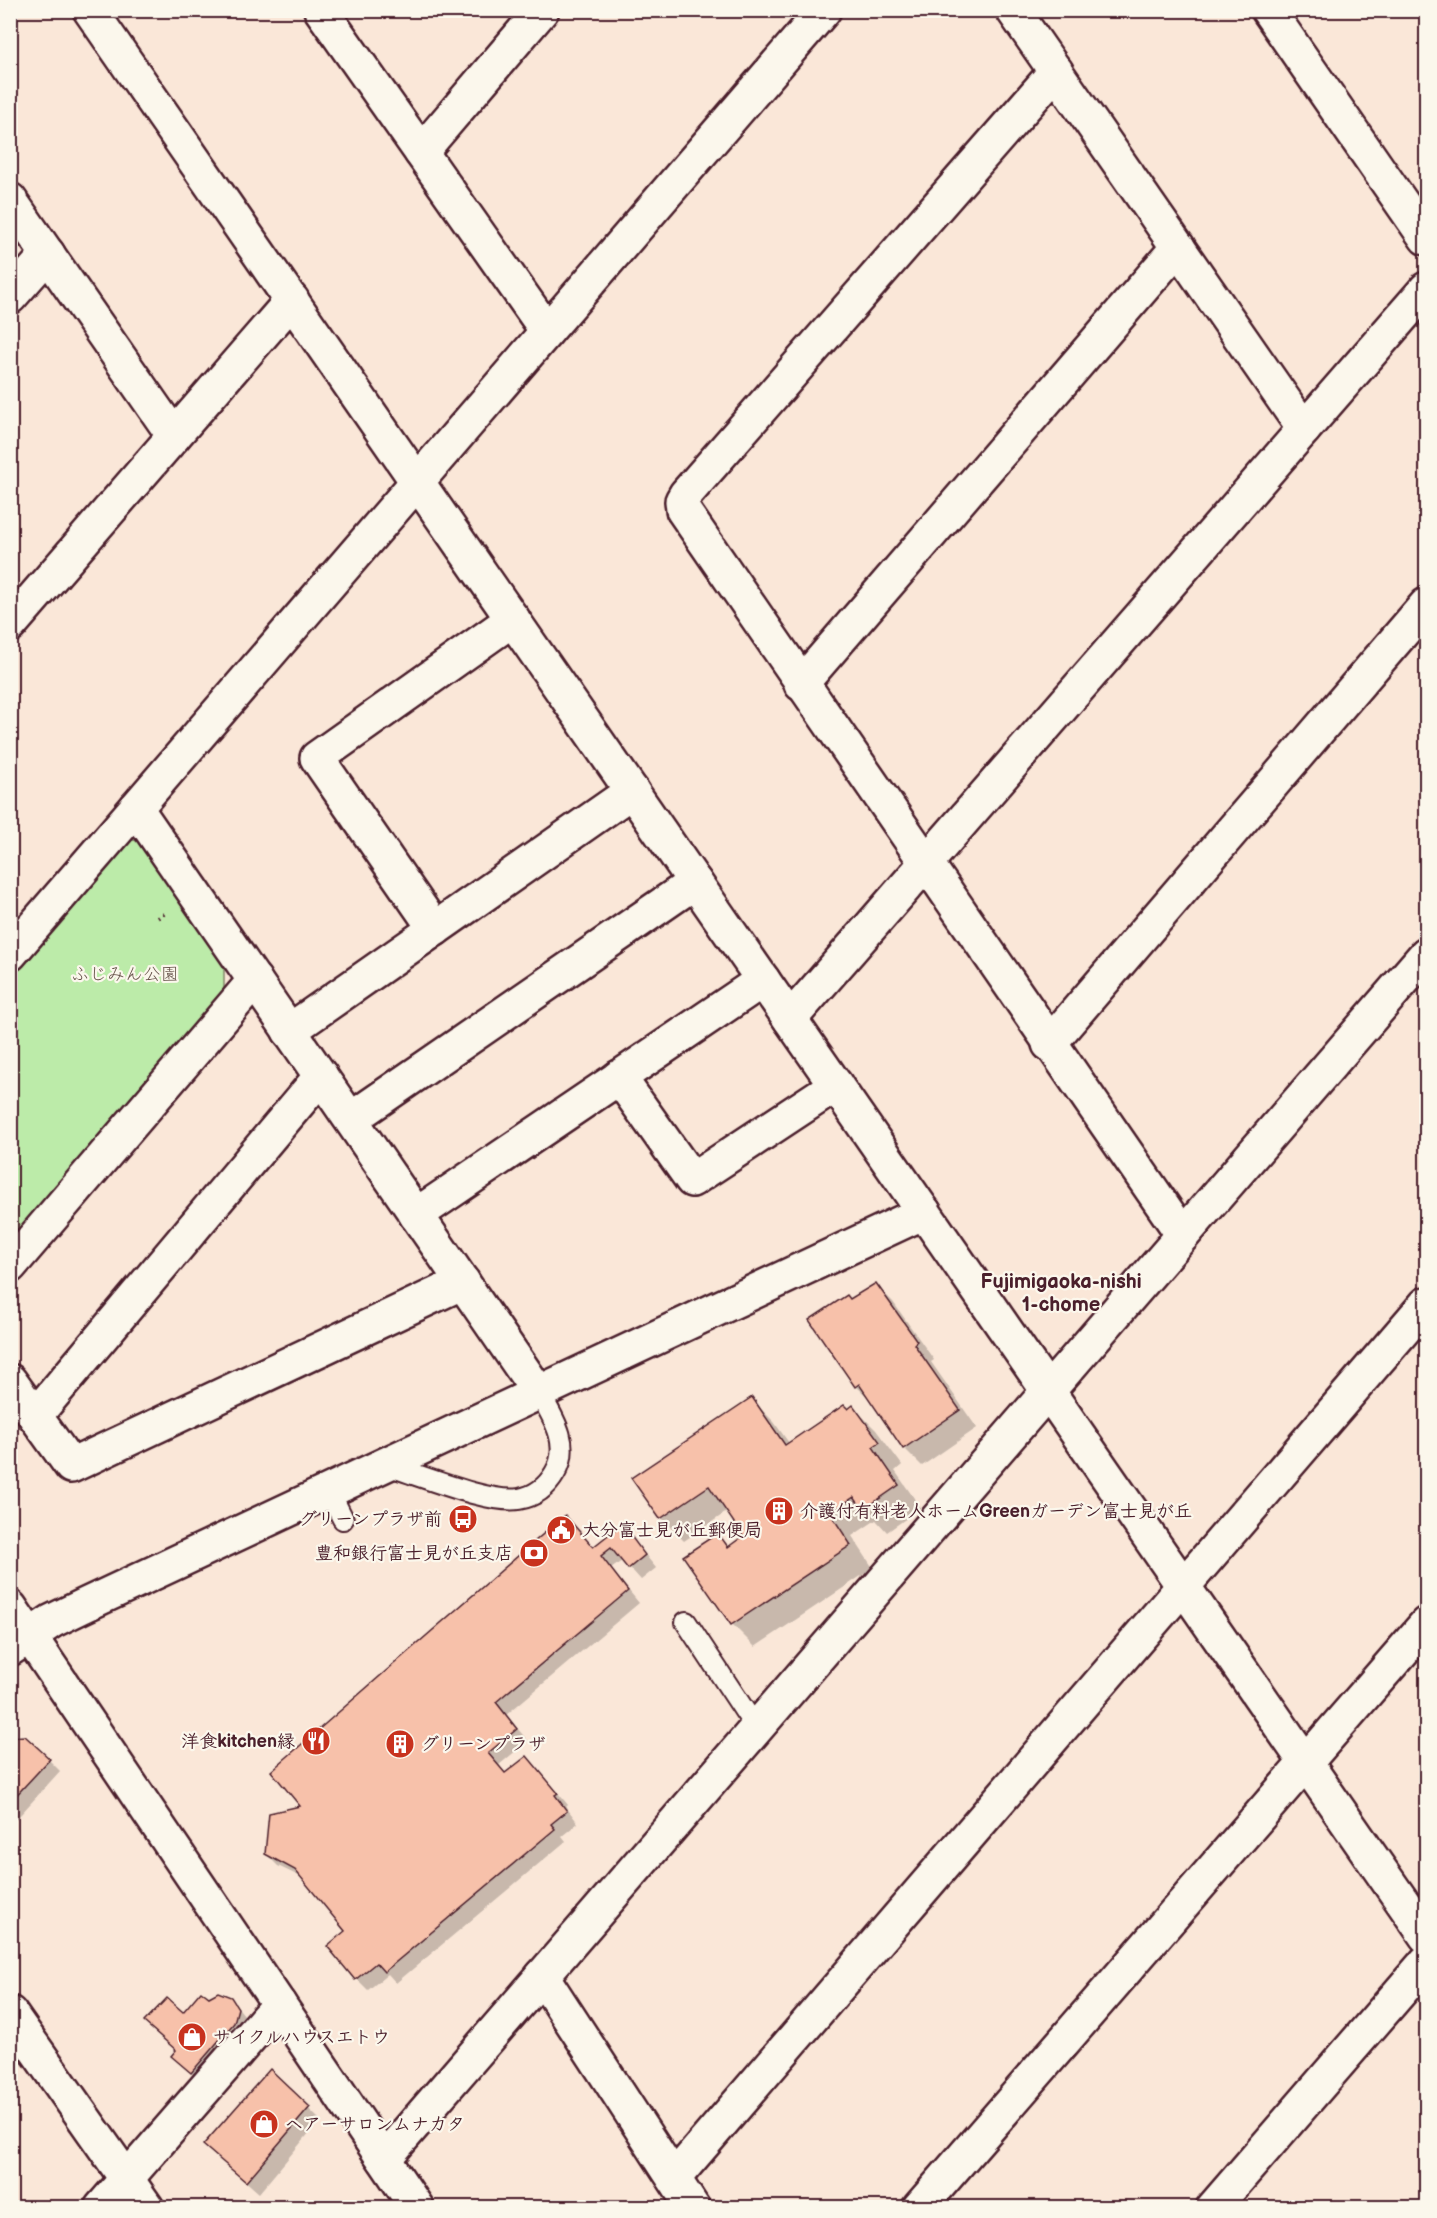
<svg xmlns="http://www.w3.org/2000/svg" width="1437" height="2218" viewBox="0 0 1437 2218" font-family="'Balsamiq Sans','Klee One',sans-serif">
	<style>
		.green { fill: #bceba9; stroke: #83856a; stroke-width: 1.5 }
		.shadow { fill: #0003 }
		.building { fill: #f7c1aa; stroke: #4a1f2b; stroke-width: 1.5 }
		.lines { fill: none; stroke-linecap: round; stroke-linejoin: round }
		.lane-casing { stroke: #4a1f2b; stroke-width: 24 }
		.street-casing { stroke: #4a1f2b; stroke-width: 38 }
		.secondary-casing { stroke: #4a1f2b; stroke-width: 38 }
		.path { stroke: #4a1f2b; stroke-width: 4; stroke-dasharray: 1.5 4.5; stroke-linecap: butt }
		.lane { stroke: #fbf7ec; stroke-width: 20 }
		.street { stroke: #fbf7ec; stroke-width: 33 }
		.secondary { stroke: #fbf7ec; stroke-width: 33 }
		.labels { text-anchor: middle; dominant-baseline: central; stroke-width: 4.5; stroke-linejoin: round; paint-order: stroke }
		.park-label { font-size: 18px; fill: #66524a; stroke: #fbf7ec }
		.poi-label { font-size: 18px; font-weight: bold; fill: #4a1f2b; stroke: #fbf7ec; text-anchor: start }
		.neighbourhood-label { font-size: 20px; font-weight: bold; fill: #4a1f2b; stroke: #fbf7ec }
	</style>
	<rect width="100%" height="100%" fill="#fae7d8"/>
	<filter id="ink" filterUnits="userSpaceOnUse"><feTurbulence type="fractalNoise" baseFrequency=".0167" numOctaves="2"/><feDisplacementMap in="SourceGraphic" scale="12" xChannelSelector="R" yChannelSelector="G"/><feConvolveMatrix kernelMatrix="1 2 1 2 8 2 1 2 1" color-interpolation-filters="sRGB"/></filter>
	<g filter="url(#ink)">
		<polygon class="green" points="134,840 145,844 224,963 224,989 218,1001 11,1240 11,972 123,841"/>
		<g class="shadow">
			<polygon points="876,1285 893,1302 934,1360 931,1362 977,1428 922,1466 904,1448 874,1403 856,1386 851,1301"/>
			<polygon points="751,1399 774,1422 789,1443 853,1407 876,1430 902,1465 895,1471 921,1508 887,1532 876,1520 852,1536 873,1568 755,1647 732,1624 718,1535 730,1547 745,1537 728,1511 684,1541 661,1518"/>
			<polygon points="622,1526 656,1568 641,1580 623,1560 611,1569 639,1603 506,1715 528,1741 499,1765 506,1774 538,1769 568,1805 566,1807 578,1823 562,1836 566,1841 396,1983 388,1974 368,1990 356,1978 348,1931 305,1879 278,1866 266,1854 303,1806"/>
			<polygon points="10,1739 49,1760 60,1771 10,1826"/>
			<polygon points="209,1999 231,1999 249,2021 203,2084 185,2067 178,2051 183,2014"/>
			<polygon points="270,2071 320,2120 259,2193 217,2156"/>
		</g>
		<g class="building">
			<polygon points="876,1283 917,1341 914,1344 960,1410 903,1449 859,1384 855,1387 809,1320 847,1295 850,1299"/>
			<polygon points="752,1397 785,1445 844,1405 848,1409 853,1405 880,1442 873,1447 899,1485 863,1510 854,1497 830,1513 851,1545 731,1625 683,1556 718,1533 728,1547 743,1536 709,1486 660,1519 631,1478"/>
			<polygon points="565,1515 593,1547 622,1524 645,1555 628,1569 611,1548 601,1556 628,1591 496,1702 517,1729 488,1753 505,1773 527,1756 558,1793 555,1795 567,1811 551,1824 555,1829 384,1972 376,1963 355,1980 327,1946 345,1931 295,1870 265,1854 269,1813 300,1806 271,1771"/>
			<polygon points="25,1736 50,1759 10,1802 10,1737"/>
			<polygon points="201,1991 209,1997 218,1992 231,1997 238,2008 234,2023 191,2073 171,2056 176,2050 144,2022 167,1998 183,2012"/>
			<polygon points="270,2069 310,2107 246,2182 203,2145"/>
		</g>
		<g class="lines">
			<g class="lane-casing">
				<g id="lane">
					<path d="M386,1465C417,1474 489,1504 519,1499C536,1496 547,1487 555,1473C572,1445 553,1417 539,1393"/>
					<polyline points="329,1491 343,1519"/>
					<polyline points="686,1622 756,1728"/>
				</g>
			</g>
			<g class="street-casing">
				<g id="street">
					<polyline points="90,10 1426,1936"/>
					<polyline points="321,10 547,331"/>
					<polyline points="1013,10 1304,429"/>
					<polyline points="1268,10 1426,238"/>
					<polyline points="1056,71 686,494 682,501 683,510 1183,1235"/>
					<polyline points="421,152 542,10"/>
					<polyline points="10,200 174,436"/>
					<polyline points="10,297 48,254"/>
					<polyline points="10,625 292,300"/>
					<polyline points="801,684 1178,247"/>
					<polyline points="136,808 539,1393"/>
					<polyline points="435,929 317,758 513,619"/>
					<polyline points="10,954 824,10"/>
					<polyline points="790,1019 1426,289"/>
					<polyline points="289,1031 632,791"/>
					<polyline points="1049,1044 1426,605"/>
					<polyline points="619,1077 692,1180 836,1085"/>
					<polyline points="351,1119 695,882"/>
					<polyline points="416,1215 763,980"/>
					<polyline points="10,1266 255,980"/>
					<polyline points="10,1381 71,1466 463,1282"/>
					<polyline points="35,1416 321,1076"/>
					<polyline points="542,1976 693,2208"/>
					<polyline points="10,2013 147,2208"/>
					<polyline points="674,2178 1426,1304"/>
					<polyline points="101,2208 279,2004"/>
					<polyline points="919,2208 1426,1624"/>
					<polyline points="1213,2208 1426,1962"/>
				</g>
			</g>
			<g class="secondary-casing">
				<g id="secondary">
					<polyline points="10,1607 417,2208"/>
					<polyline points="10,1649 52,1621 83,1606 924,1212"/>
					<polyline points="384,2159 1426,954"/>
				</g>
			</g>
			<polyline class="path" points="158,918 167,912"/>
			<use href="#lane" class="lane"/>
			<use href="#street" class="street"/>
			<use href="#secondary" class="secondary"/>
		</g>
	</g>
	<defs>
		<g id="building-disc" transform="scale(1.5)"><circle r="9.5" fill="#c8321e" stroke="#fbf7ec"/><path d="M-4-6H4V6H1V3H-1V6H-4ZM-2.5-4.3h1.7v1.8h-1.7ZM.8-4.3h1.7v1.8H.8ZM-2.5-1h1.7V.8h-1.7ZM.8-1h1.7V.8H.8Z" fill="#fff"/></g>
		<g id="bus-disc" transform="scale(1.5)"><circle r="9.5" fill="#c8321e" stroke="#fbf7ec"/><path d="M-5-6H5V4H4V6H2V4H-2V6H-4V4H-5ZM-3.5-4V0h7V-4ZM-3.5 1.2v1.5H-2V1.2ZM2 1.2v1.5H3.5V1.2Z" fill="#fff"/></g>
		<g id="civic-disc" transform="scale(1.5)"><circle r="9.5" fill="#c8321e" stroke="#fbf7ec"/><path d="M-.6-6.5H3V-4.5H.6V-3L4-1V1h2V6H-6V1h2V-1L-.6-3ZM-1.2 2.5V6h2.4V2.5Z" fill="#fff"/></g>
		<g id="bank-disc" transform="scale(1.5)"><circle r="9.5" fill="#c8321e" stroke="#fbf7ec"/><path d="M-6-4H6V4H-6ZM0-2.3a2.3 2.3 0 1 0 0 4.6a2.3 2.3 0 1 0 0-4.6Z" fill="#fff"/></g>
		<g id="restaurant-disc" transform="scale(1.5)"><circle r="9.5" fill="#c8321e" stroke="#fbf7ec"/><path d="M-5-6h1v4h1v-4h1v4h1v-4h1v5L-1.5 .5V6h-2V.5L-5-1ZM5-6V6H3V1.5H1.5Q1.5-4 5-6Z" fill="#fff"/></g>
		<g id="shop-disc" transform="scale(1.5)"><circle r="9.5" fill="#c8321e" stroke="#fbf7ec"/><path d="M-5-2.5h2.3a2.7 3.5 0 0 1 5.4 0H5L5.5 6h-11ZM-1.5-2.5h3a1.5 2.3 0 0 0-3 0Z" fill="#fff"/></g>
	</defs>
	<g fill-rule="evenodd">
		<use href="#building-disc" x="779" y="1511"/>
		<use href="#bus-disc" x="463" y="1519"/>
		<use href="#civic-disc" x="561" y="1530"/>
		<use href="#bank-disc" x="534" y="1553"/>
		<use href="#restaurant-disc" x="316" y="1741"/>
		<use href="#building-disc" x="400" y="1744"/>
		<use href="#shop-disc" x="192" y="2037"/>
		<use href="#shop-disc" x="264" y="2124"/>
	</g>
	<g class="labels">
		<g class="park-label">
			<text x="125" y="974">ふじみん公園</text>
		</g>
		<g class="poi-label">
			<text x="800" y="1511">介護付有料老人ホームGreenガーデン富士見が丘</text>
			<text x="442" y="1519" text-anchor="end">グリーンプラザ前</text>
			<text x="582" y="1530">大分富士見が丘郵便局</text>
			<text x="513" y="1553" text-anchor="end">豊和銀行富士見が丘支店</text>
			<text x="295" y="1741" text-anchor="end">洋食kitchen縁</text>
			<text x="421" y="1744">グリーンプラザ</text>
			<text x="213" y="2037">サイクルハウスエトウ</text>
			<text x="285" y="2124">ヘアーサロンムナカタ</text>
		</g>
		<g class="neighbourhood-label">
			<text x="1061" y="1282">Fujimigaoka-nishi<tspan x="1061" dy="23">1-chome</tspan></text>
		</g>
	</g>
	<rect width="1437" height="2218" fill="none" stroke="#fbf7ec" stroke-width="36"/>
	<rect x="18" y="18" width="1401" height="2182" fill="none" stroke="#4a1f2b" stroke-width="2" filter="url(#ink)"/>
</svg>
